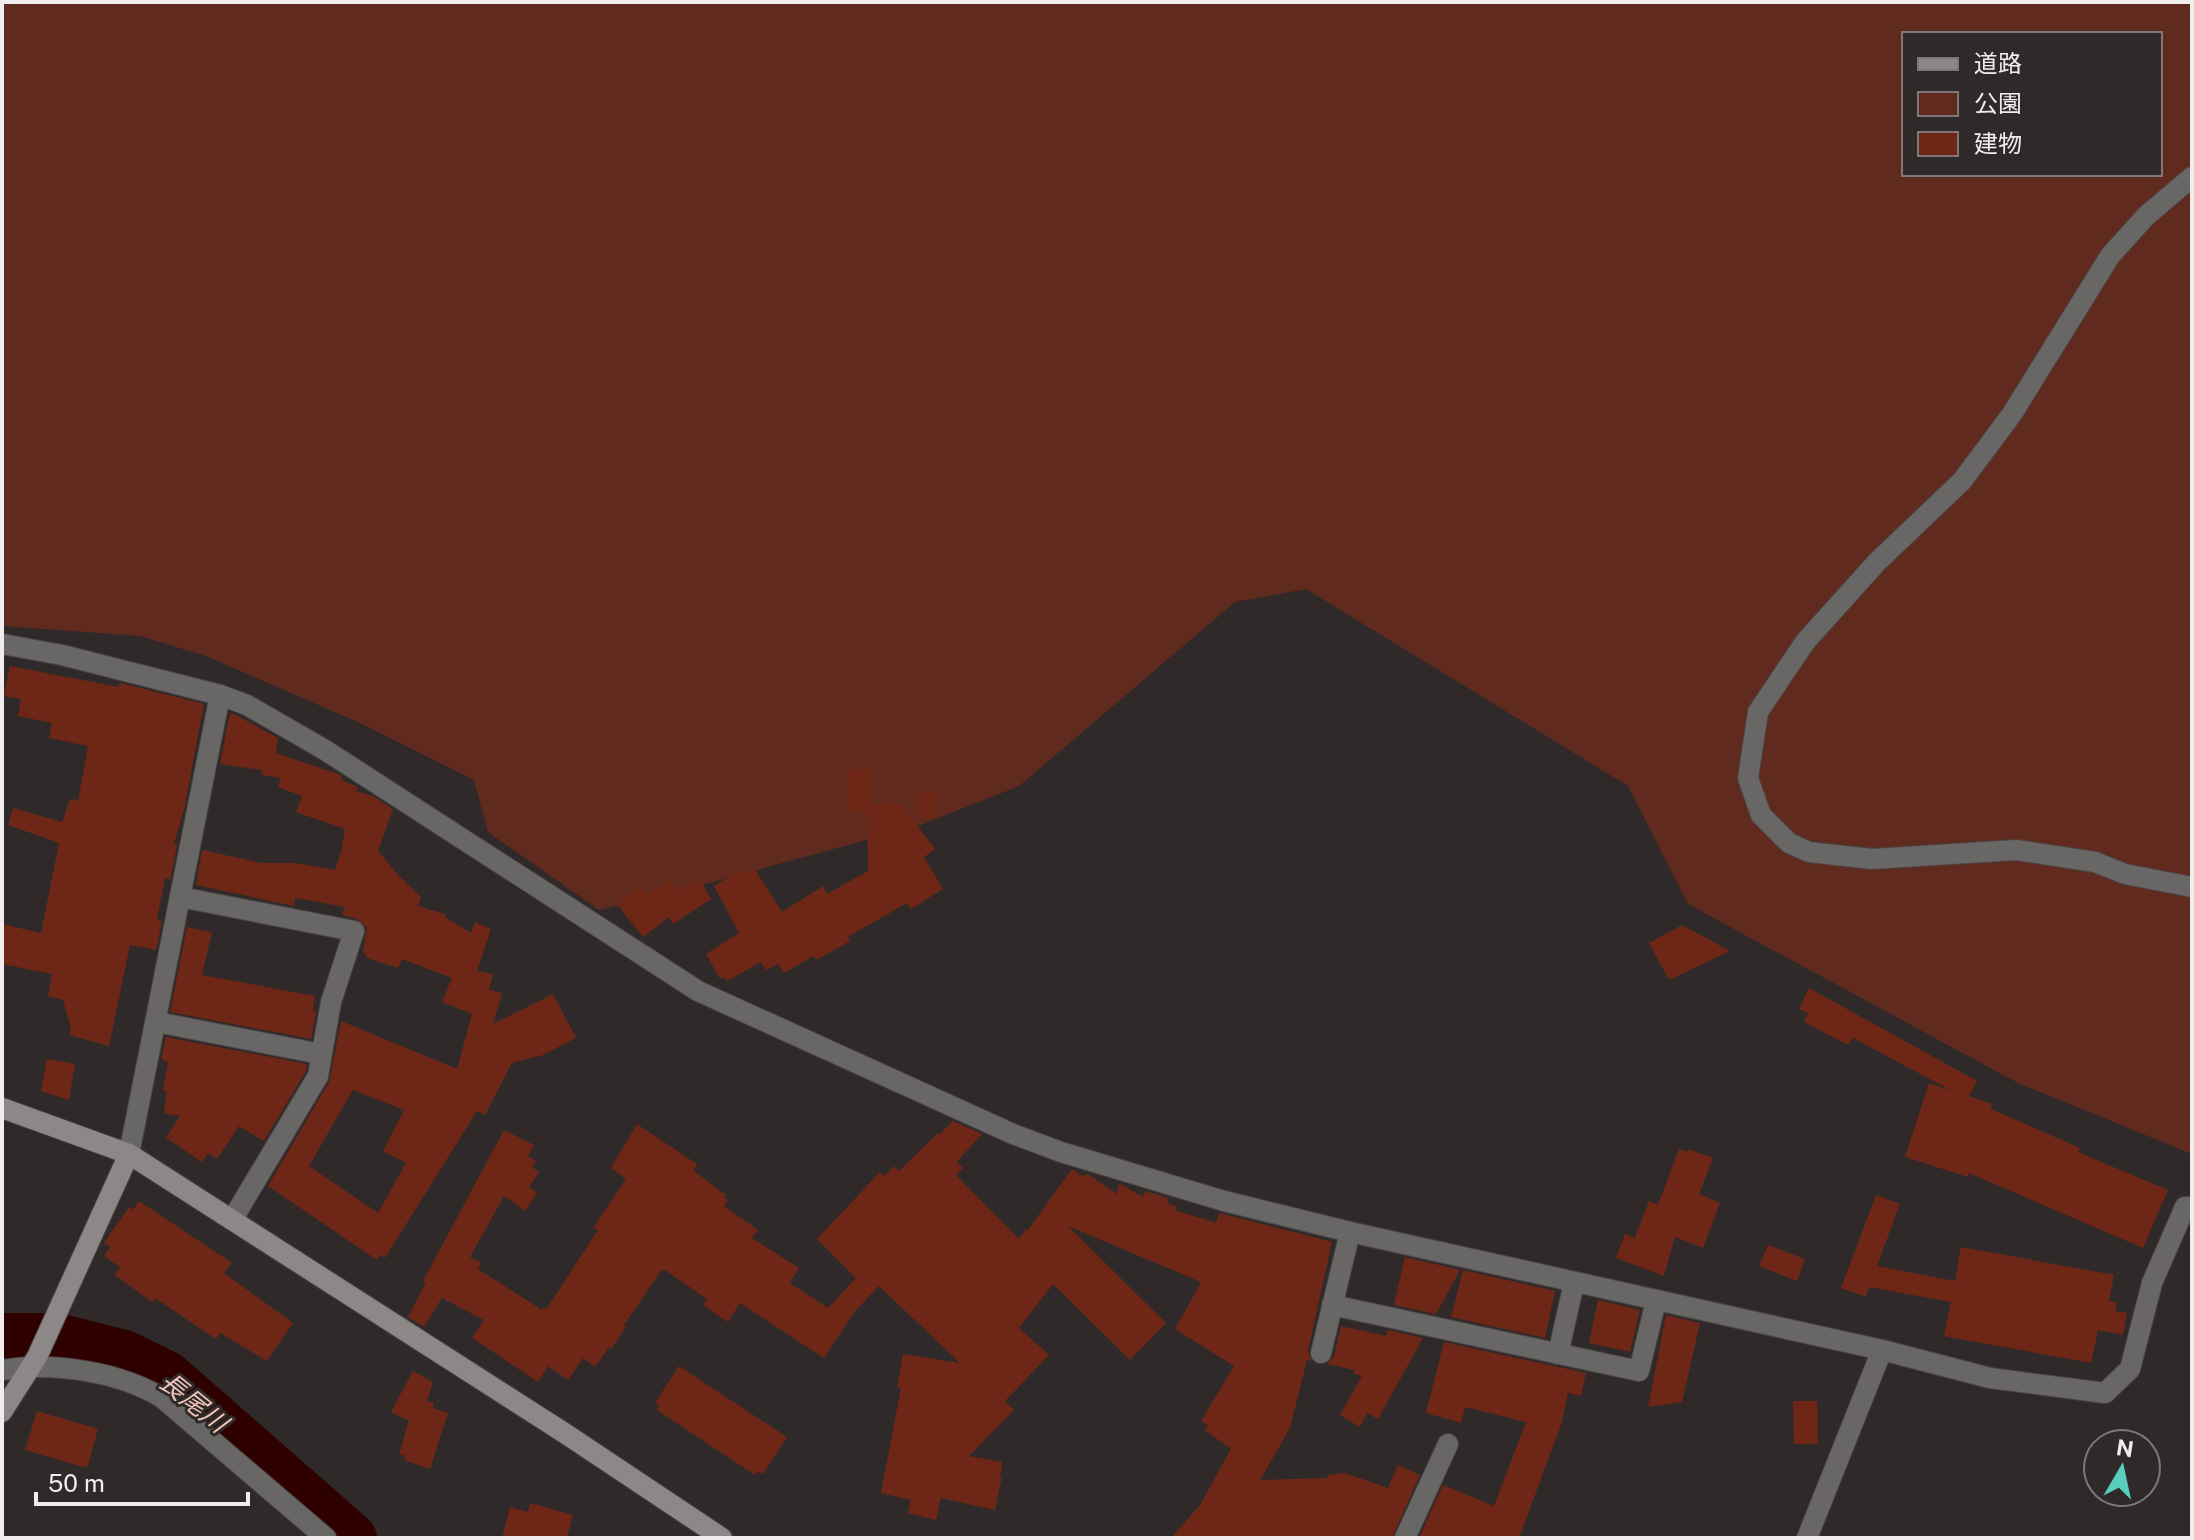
<svg xmlns="http://www.w3.org/2000/svg" width="2194" height="1540" viewBox="0 0 2194 1540" font-family="'Public Sans','Noto Sans JP',sans-serif">
	<style>
		.green { fill: #612a1e; fill-rule: evenodd }
		.lines { fill: none; stroke-linecap: round; stroke-linejoin: round }
		.river { stroke: #2e0000; stroke-width: 50 }
		.building { fill: #6e2717; fill-rule: evenodd }
		.street-casing { stroke: #4a4544; stroke-width: 22 }
		.secondary-casing { stroke: #4a4544; stroke-width: 22 }
		.street { stroke: #696766; stroke-width: 20 }
		.secondary { stroke: #8c8887; stroke-width: 20 }
		.labels { text-anchor: middle; dominant-baseline: central; stroke-width: 6; stroke-linejoin: round; paint-order: stroke }
		.water-label { font-size: 26px; font-style: italic; fill: #f0c4b8; stroke: #2f2a29 }
	</style>
	<rect width="100%" height="100%" fill="#2f2a29"/>
	<path class="green" d="M2,2H2192V1154L2018,1083L1688,904L1628,786L1306,589L1235,602L1019,786L918,826L658,897L599,910L488,832L474,780L360,723L206,656L140,636L2,626ZM1904,34H2160V174H1904Z"/>
	<g class="lines">
		<polyline class="river" points="2,1338 57,1338 124,1355 167,1376 352,1538"/>
	</g>
	<g class="building">
		<polygon points="10,666 119,687 120,683 204,704 185,805 174,844 177,845 170,880 165,878 157,920 162,921 156,950 130,945 109,1046 69,1035 71,1028 63,1000 48,996 52,974 2,964 2,924 41,933 59,843 8,825 13,808 62,822 70,799 78,801 88,746 49,738 52,723 18,716 21,699 4,696"/>
		<path d="M232,713L278,738L276,753L338,774L342,776L341,780L358,787L356,791L373,796L393,809L378,851L398,875L421,897L418,906L445,914V917L471,933L475,922L491,929L477,971L493,974L489,990L502,993L493,1024L553,994L576,1038L543,1055L512,1063L485,1115L477,1111L385,1258L380,1255L377,1260L268,1186L329,1082L341,1021L457,1069L472,1014L442,1002L452,978L402,959L398,968L367,958L363,951L367,928L357,919L342,915L345,907L295,898L294,906L196,885L202,850L262,863H296L335,870L342,849L345,829L296,812L302,796L278,787L281,778L261,775L262,770L220,764L229,717ZM353,1090L404,1110L383,1151L406,1163L378,1213L309,1166Z"/>
		<polygon points="846,769 872,769 872,803 900,803 935,849 924,857 943,889 911,909 907,903 848,937 850,941 816,960 814,956 784,973 778,964 766,970 761,962 727,981 725,977 720,979 706,954 739,933 714,886 740,870 743,874 754,868 782,912 823,886 827,894 868,871 867,812 847,812"/>
		<polygon points="915,792 937,792 936,818 915,817"/>
		<polygon points="699,877 711,899 673,924 669,917 643,937 617,904 641,886 648,895 671,880 678,891"/>
		<polygon points="1682,925 1730,951 1669,980 1649,943"/>
		<polygon points="187,927 212,932 202,975 315,996 313,1010 316,1012 311,1039 170,1012"/>
		<polygon points="1809,988 1977,1081 1969,1096 1992,1104 1991,1109 2080,1148 2078,1152 2168,1190 2143,1248 1969,1173 1968,1177 1905,1157 1929,1083 1952,1091 1853,1038 1848,1045 1804,1022 1808,1013 1799,1009"/>
		<polygon points="166,1037 307,1064 306,1071 264,1141 239,1126 217,1159 208,1153 202,1162 166,1138 180,1116 164,1113 167,1091 163,1091 168,1062 161,1059"/>
		<polygon points="47,1059 75,1064 69,1100 41,1091"/>
		<polygon points="953,1121 982,1134 962,1156 957,1162 963,1168 956,1175 1019,1239 1026,1229 1028,1230 1072,1169 1082,1176 1088,1174 1117,1194 1119,1183 1143,1197 1145,1191 1168,1198 1167,1203 1176,1206 1175,1210 1216,1223 1219,1213 1332,1242 1308,1350 1311,1361 1307,1360 1290,1428 1260,1480 1327,1478 1328,1475 1345,1473 1388,1488 1398,1465 1420,1475 1392,1538 1171,1538 1200,1505 1231,1449 1205,1430 1208,1425 1201,1421 1234,1366 1175,1329 1201,1282 1068,1226 1166,1323 1130,1360 1053,1284 1019,1328 1049,1355 1005,1401 1014,1410 969,1456 1002,1462 1000,1477 1002,1477 995,1510 941,1498 936,1520 908,1513 911,1500 881,1493 901,1388 897,1387 903,1354 960,1363 879,1286 855,1311 824,1358 740,1303 728,1322 703,1305 707,1299 665,1270 661,1271 624,1325 626,1327 611,1349 609,1347 595,1367 583,1358 568,1380 548,1366 538,1382 472,1338 484,1320 442,1298 424,1327 408,1317 426,1282 423,1281 504,1130 534,1145 528,1156 536,1161 532,1167 539,1172 529,1187 537,1193 525,1211 504,1196 470,1257 481,1263 478,1269 542,1310 544,1307 547,1308 598,1230 593,1228 626,1179 611,1168 637,1124 697,1164 694,1171 726,1195 724,1197 728,1200 724,1206 758,1230 752,1238 799,1268 790,1283 828,1308 856,1278 817,1239 880,1172 884,1176 894,1166 899,1171 938,1133 940,1134"/>
		<polygon points="1679,1149 1687,1152 1688,1149 1713,1158 1699,1194 1720,1203 1703,1248 1675,1237 1664,1276 1616,1258 1625,1234 1635,1238 1649,1201 1658,1205"/>
		<polygon points="1876,1195 1900,1204 1877,1266 1955,1281 1961,1247 2114,1275 2109,1301 2117,1303 2115,1311 2127,1313 2123,1335 2098,1330 2091,1363 1944,1336 1951,1302 1869,1287 1866,1297 1841,1288"/>
		<polygon points="139,1201 232,1263 224,1273 293,1323 267,1361 220,1333 216,1339 155,1298 152,1302 115,1275 120,1267 104,1256 110,1247 104,1243 129,1207 133,1210"/>
		<polygon points="1768,1245 1805,1259 1797,1281 1759,1266"/>
		<polygon points="1405,1257 1460,1270 1436,1314 1394,1305"/>
		<polygon points="1463,1270 1555,1291 1545,1338 1451,1317"/>
		<polygon points="1598,1300 1640,1310 1630,1352 1589,1343"/>
		<polygon points="1666,1315 1700,1323 1682,1402 1648,1407"/>
		<polygon points="1341,1326 1386,1336 1388,1330 1423,1338 1378,1419 1367,1413 1360,1427 1340,1415 1362,1376 1353,1374 1354,1370 1327,1364 1334,1356"/>
		<polygon points="1444,1342 1586,1373 1581,1396 1568,1393 1561,1425 1519,1538 1419,1538 1443,1485 1494,1506 1526,1422 1465,1407 1461,1423 1426,1413"/>
		<polygon points="679,1366 787,1437 763,1474 758,1471 755,1475 657,1410 659,1406 655,1403"/>
		<polygon points="413,1371 433,1382 427,1401 434,1403 433,1408 448,1413 430,1469 404,1460 405,1456 399,1454 409,1421 391,1412"/>
		<polygon points="1793,1401 1817,1401 1818,1444 1794,1444"/>
		<polygon points="37,1411 98,1429 87,1468 25,1450"/>
		<polygon points="530,1503 573,1515 567,1538 502,1538 510,1507 528,1512"/>
	</g>
	<g class="lines">
		<g class="street-casing">
			<g id="street">
				<polyline points="2192,177 2146,216 2110,256 2012,414 1962,481 1877,562 1805,642 1758,712 1748,778 1761,815 1789,843 1809,852 1872,859 2016,850 2095,862 2125,874 2192,887"/>
				<polyline points="2,644 62,655 220,695 247,705 325,750 698,991 1013,1134 1061,1152 1224,1201 1350,1232 1882,1350 1990,1378 2105,1393 2130,1369 2152,1283 2185,1207 2192,1207"/>
				<polyline points="180,897 354,931 331,1002 318,1076 232,1220"/>
				<polyline points="156,1022 321,1054"/>
				<polyline points="129,1154 220,695"/>
				<polyline points="1332,1305 1639,1371 1656,1301"/>
				<polyline points="1321,1353 1350,1232"/>
				<polyline points="1558,1354 1574,1283"/>
				<path d="M2,1370C53,1362 116,1371 161,1397L326,1538"/>
				<polyline points="1405,1538 1448,1444"/>
				<polyline points="1807,1538 1882,1350"/>
			</g>
		</g>
		<g class="secondary-casing">
			<g id="secondary">
				<polyline points="2,1108 129,1154 566,1434 722,1538"/>
				<polyline points="2,1412 37,1357 129,1154"/>
			</g>
		</g>
		<use href="#street" class="street"/>
		<use href="#secondary" class="secondary"/>
	</g>
	<g class="labels">
		<g class="water-label">
			<text transform="translate(194 1402) rotate(39)">長尾川</text>
		</g>
	</g>
	<rect width="2194" height="1540" fill="none" stroke="#f1edec" stroke-width="8"/>
	<rect x="1902" y="32" width="260" height="144" fill="#2f2a29" stroke="#7d7877" stroke-width="2"/>
	<rect x="1918" y="58" width="40" height="12" fill="#8c8887" stroke="#7d7877" stroke-width="2"/>
	<text x="1974" y="72" font-size="24" fill="#f1edec">道路</text>
	<rect x="1918" y="92" width="40" height="24" fill="#612a1e" stroke="#7d7877" stroke-width="2"/>
	<text x="1974" y="112" font-size="24" fill="#f1edec">公園</text>
	<rect x="1918" y="132" width="40" height="24" fill="#6e2717" stroke="#7d7877" stroke-width="2"/>
	<text x="1974" y="152" font-size="24" fill="#f1edec">建物</text>
	<g transform="translate(2122 1468) rotate(9)"><circle r="38" fill="#2f2a29" stroke="#7d7877" stroke-width="2"/>
	<path d="M0-6L14 30L0 20L-14 30Z" fill="#58cebf"/>
	<text y="-12" font-size="22" font-weight="bold" text-anchor="middle" fill="#f1edec">N</text>
	</g>
	<path d="M36 1492v12h212v-12" fill="none" stroke="#f1edec" stroke-width="4"/>
	<text x="48" y="1492" font-size="24" fill="#f1edec" stroke="#2f2a29" stroke-width="6" paint-order="stroke">50 m</text>
</svg>
